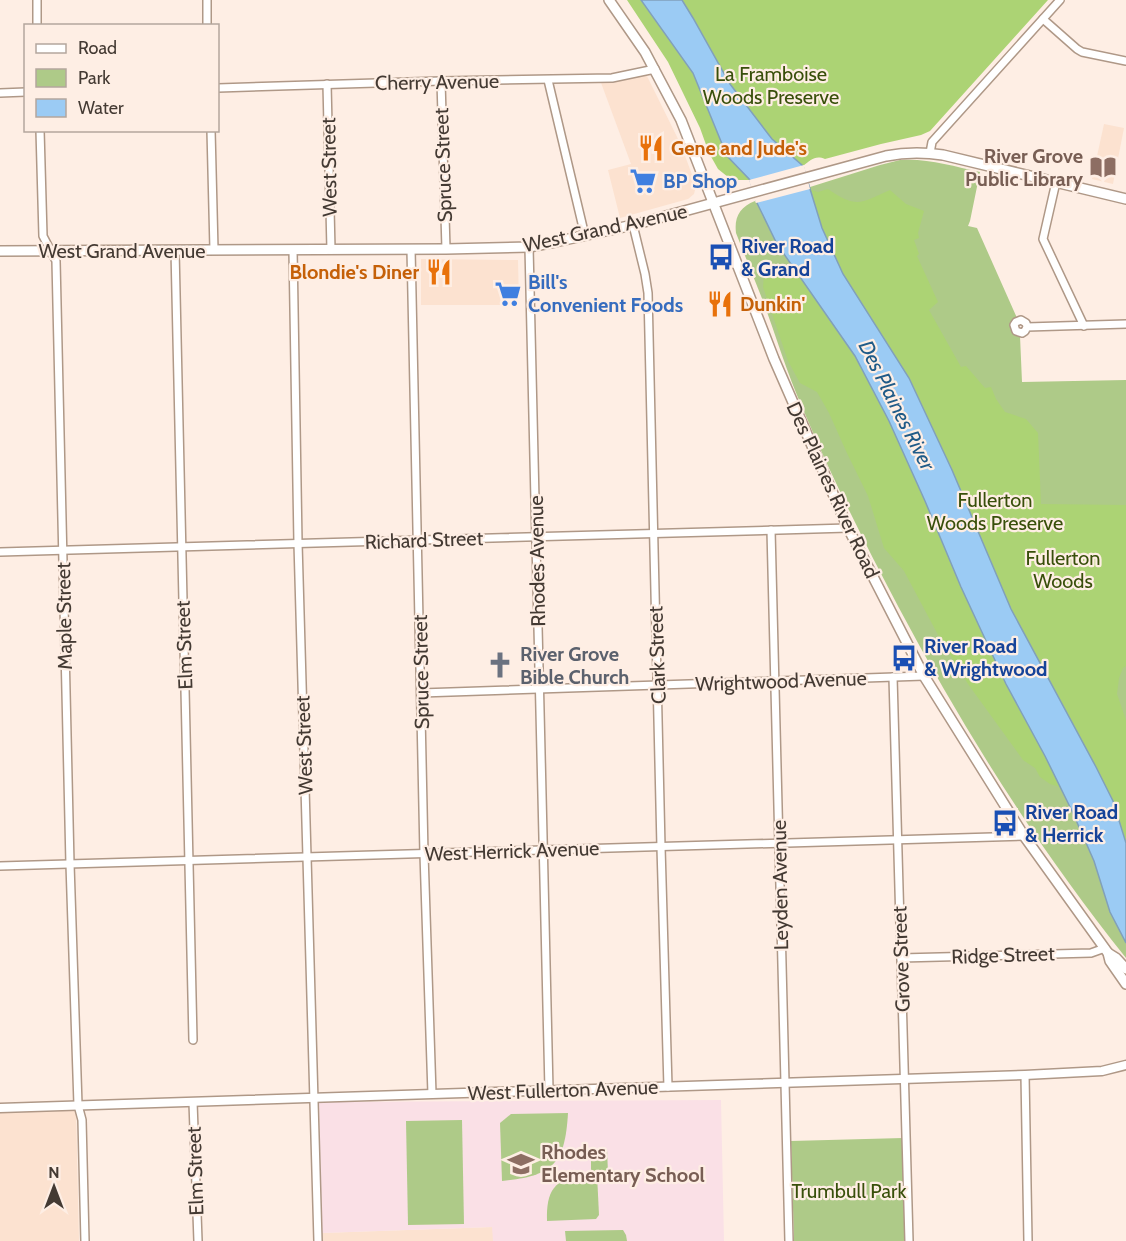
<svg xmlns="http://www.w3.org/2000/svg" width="1126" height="1241" viewBox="0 0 1126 1241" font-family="Cabin,sans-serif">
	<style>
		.built { fill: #fce2d0 }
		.education { fill: #fae0e6 }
		.green { fill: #aeca88 }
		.forest { fill: #acd374 }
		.water { fill: #9bcbf4; stroke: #81a0ba; stroke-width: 1.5 }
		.pier { fill: #feeee4 }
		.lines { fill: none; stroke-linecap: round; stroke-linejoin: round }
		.minor-casing { stroke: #af9887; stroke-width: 10 }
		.tertiary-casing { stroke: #af9887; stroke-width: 11 }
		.secondary-casing { stroke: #af9887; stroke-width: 12 }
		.minor { stroke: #fff; stroke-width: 7 }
		.tertiary { stroke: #fff; stroke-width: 8 }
		.secondary { stroke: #fff; stroke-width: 9 }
		.labels { text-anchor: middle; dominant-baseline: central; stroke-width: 4.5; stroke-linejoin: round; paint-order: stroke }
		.park-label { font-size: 20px; fill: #384f0a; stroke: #feeee4 }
		.street-label { font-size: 20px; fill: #443a33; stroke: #feeee4 }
		.food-label { font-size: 20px; font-weight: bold; fill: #c56008; stroke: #feeee4; text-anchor: start }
		.education-label { font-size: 20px; font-weight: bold; fill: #785e54; stroke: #feeee4; text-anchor: end }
		.shop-label { font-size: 20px; font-weight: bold; fill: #366cbe; stroke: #feeee4; text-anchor: start }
		.transit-label { font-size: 20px; font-weight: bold; fill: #164399; stroke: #feeee4; text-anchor: start }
		.worship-label { font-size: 20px; font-weight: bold; fill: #5b616d; stroke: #feeee4; text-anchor: start }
		.water-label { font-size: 21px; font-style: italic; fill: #205b88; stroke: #feeee4 }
	</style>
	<rect width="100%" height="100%" fill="#feeee4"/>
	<g class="built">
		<polygon points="646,74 681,145 694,180 695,190 694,194 688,199 620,218 608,170 631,164 600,80"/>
		<polygon points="1104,124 1124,128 1113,184 1092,179"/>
		<polygon points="421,259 518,260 519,305 421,305"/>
		<polygon points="76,1110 79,1241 0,1241 0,1113"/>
		<polygon points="493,1227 493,1241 323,1241 322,1233"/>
	</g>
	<polygon class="education" points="721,1100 724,1241 493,1241 492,1227 322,1233 319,1102"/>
	<g class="green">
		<path d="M900,160C927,158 953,166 980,172L970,221L968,226L977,228L1017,318L1012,320L1010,328L1014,335L1020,336L1022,382L1126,380V958C1038,848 965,732 899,608C864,542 831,476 802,407C787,373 776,336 763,301C754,278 745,256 736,233C734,217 740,207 755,201L756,203L810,189V187L880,165Z"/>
		<path d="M568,1113C565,1164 553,1176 502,1181L500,1123L511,1114Z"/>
		<polygon points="462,1120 464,1224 408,1225 406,1121"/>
		<polygon points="903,1138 905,1241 794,1241 791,1141"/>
		<polygon points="591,1149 607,1149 608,1173 591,1173"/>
		<path d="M584,1174H597L599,1215L596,1219L547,1221C546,1191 554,1179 584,1174Z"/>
		<polygon points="623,1230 626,1235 627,1241 566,1241 565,1231"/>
	</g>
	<g class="forest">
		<polygon points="627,0 641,0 693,73 727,156 750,180 736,180 728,177 718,169 709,153 700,128 668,62"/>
		<path d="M682,0H1048L930,131L921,135L881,144L825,159C815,155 811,160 803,166L772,139L730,84L693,18Z"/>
		<path d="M809,189L818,192L828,189C857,209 861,203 890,190L906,204L924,211L918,233L919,238L914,240L919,254L917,256L938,302L929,310L961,367L966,366L985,388L991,387L996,399L1005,412L1026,419L1038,433L1041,504L1126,505V666L1123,668L1119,678L1117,694L1126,720V843L1113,801L1096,767L1011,609L952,470L909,378L843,274L822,228Z"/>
		<polygon points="771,265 794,268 855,356 889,421 1060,787 1050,784 1040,777 1035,768 1023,760 968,684 937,633 904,571 884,548 868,496 846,451 829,413 817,392 800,383 788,361 763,287 764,274"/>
	</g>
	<polygon class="water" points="641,0 682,0 693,18 730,84 772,139 803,166 822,228 843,274 909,378 952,470 1011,609 1096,767 1113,801 1126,843 1126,943 1110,912 1094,861 1072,811 1045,756 1006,684 961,587 925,501 889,421 855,356 777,244 757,203 750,180 727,156 693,73"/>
	<polygon class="pier" points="804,165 810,189 756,203 749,180"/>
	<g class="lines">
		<g class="minor-casing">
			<g id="minor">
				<polyline points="37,0 37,26"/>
				<polyline points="207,0 207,26"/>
				<polyline points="1043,19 1077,49 1082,52 1126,61"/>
				<polyline points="548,80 585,236"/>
				<polyline points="441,81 446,249"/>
				<polyline points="327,84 331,250"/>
				<polyline points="218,88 441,81 612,78 655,69"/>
				<polyline points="0,93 26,92"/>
				<polyline points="40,130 43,236 56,261 70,864 78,1105 82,1120 85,1241"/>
				<polyline points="211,130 214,250"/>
				<polyline points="930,153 932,142 1060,0"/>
				<polyline points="1056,182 1043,239 1084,326"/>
				<polyline points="633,225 645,274 648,293 661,847 668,1087"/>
				<polyline points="529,247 549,1090"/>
				<polyline points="411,249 424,854 432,1094"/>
				<polyline points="175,250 193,1040"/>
				<polyline points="293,250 298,543 318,1241"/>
				<polyline points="1027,327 1026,323 1021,320 1016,322 1014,325 1016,331 1022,333 1025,331 1027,327 1126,324"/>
				<polyline points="771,530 789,1241"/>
				<polyline points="0,552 848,528"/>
				<polyline points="893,677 909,1241"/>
				<polyline points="421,693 924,676"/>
				<polyline points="0,866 1024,836"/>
				<polyline points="901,958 1091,953 1105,948"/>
				<polyline points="1025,1075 1028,1241"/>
				<polyline points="193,1102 198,1241"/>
			</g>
		</g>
		<g class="tertiary-casing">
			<polyline id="tertiary" points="0,1108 1025,1075 1102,1071 1126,1065"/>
		</g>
		<g class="secondary-casing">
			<g id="secondary">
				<polyline points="609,0 645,52 681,120 774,359 848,528 924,676 1024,836 1108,953 1110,961 1126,984"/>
				<path d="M0,251L446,249L529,247L555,242L633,225L886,156C906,152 923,152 943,155L1126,199"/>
				<polyline points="1108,953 1116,958 1126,969"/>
			</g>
		</g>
		<use href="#minor" class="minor"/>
		<use href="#tertiary" class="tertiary"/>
		<use href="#secondary" class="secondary"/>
	</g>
	<defs>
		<g id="restaurant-bare" transform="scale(2.07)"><path d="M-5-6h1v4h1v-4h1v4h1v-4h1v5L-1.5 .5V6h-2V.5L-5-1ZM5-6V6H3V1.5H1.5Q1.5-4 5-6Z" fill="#e8710a" stroke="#feeee4" stroke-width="2.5" paint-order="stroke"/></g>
		<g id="library-bare" transform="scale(2.07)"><path d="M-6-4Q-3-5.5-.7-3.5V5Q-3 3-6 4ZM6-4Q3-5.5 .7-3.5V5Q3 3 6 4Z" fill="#8d6e63" stroke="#feeee4" stroke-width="2.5" paint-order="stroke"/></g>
		<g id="supermarket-bare" transform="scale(2.07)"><path d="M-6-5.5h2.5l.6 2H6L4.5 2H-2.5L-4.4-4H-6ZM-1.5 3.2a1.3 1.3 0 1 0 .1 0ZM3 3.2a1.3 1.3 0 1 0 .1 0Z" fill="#3f7fe0" stroke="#feeee4" stroke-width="2.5" paint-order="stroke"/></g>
		<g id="bus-bare" transform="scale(2.07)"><path d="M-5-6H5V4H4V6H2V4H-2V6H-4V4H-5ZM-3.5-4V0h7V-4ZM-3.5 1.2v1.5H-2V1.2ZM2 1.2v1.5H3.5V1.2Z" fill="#1a4fb4" stroke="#feeee4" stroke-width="2.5" paint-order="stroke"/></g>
		<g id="church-bare" transform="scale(2.07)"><path d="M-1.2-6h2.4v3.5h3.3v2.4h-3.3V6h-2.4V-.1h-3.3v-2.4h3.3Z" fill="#6b7280" stroke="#feeee4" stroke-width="2.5" paint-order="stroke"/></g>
		<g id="school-bare" transform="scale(2.07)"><path d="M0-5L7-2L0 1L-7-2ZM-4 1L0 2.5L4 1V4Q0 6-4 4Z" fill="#8d6e63" stroke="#feeee4" stroke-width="2.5" paint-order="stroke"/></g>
	</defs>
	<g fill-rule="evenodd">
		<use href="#restaurant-bare" x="651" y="148"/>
		<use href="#library-bare" x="1103" y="167"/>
		<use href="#supermarket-bare" x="643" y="181"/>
		<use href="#bus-bare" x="721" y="257"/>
		<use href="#restaurant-bare" x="439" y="272"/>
		<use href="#supermarket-bare" x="508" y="294"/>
		<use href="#restaurant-bare" x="720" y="304"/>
		<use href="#bus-bare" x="904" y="658"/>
		<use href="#church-bare" x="500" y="665"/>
		<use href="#bus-bare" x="1005" y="823"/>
		<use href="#school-bare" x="521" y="1164"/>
	</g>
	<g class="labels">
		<g class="park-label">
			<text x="771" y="74">La Framboise<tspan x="771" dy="23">Woods Preserve</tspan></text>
			<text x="995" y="500">Fullerton<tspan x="995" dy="23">Woods Preserve</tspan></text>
			<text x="1063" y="558">Fullerton<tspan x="1063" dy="23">Woods</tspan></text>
			<text x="849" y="1191">Trumbull Park</text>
		</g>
		<g class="street-label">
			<text transform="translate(437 82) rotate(-1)">Cherry Avenue</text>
			<text transform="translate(443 165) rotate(-92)">Spruce Street</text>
			<text transform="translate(329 167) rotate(-91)">West Street</text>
			<text transform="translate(605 228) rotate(-12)">West Grand Avenue</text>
			<text x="122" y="251">West Grand Avenue</text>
			<text transform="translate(833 490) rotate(65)">Des Plaines River Road</text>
			<text transform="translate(424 540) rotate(-2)">Richard Street</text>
			<text transform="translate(537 561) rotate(-91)">Rhodes Avenue</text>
			<text transform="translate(64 616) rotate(-91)">Maple Street</text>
			<text transform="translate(184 645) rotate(-92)">Elm Street</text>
			<text transform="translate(657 655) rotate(-92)">Clark Street</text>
			<text transform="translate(421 672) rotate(-91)">Spruce Street</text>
			<text transform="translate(781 681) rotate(-2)">Wrightwood Avenue</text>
			<text transform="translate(304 745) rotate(-92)">West Street</text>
			<text transform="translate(512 851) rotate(-2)">West Herrick Avenue</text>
			<text transform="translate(780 885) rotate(-91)">Leyden Avenue</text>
			<text transform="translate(1003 955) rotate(-2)">Ridge Street</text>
			<text transform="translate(901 959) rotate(-92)">Grove Street</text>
			<text transform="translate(563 1090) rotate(-2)">West Fullerton Avenue</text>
			<text transform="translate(195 1171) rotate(-92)">Elm Street</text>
		</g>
		<g class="food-label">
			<text x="671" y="148">Gene and Jude's</text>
			<text x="419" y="272" text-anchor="end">Blondie's Diner</text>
			<text x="740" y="304">Dunkin'</text>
		</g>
		<g class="education-label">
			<text x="1083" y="156">River Grove<tspan x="1083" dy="23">Public Library</tspan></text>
			<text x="541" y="1152" text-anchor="start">Rhodes<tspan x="541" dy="23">Elementary School</tspan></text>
		</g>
		<g class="shop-label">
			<text x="663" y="181">BP Shop</text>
			<text x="528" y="282">Bill's<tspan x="528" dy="23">Convenient Foods</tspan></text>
		</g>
		<g class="transit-label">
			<text x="741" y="246">River Road<tspan x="741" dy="23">&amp; Grand</tspan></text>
			<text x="924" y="646">River Road<tspan x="924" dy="23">&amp; Wrightwood</tspan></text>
			<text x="1025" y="812">River Road<tspan x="1025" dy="23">&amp; Herrick</tspan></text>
		</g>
		<g class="worship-label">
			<text x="520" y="654">River Grove<tspan x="520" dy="23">Bible Church</tspan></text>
		</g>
		<g class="water-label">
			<text transform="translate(897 405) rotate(63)">Des Plaines River</text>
		</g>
	</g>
	<rect x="24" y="24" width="195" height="108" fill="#feeee4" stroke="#b4a69d" stroke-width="1.5"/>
	<rect x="36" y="44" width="30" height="9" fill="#ffffff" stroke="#b4a69d" stroke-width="1.5"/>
	<text x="78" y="54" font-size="18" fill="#443a33">Road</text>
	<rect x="36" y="69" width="30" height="18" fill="#aeca88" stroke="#b4a69d" stroke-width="1.5"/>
	<text x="78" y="84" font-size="18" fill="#443a33">Park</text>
	<rect x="36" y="99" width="30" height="18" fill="#9bcbf4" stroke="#b4a69d" stroke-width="1.5"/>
	<text x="78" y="114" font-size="18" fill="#443a33">Water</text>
	<g transform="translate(54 1187)" stroke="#feeee4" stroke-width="4.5" paint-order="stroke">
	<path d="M0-4.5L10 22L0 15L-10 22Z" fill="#443a33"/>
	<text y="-9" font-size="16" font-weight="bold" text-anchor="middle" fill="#443a33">N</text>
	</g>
</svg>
